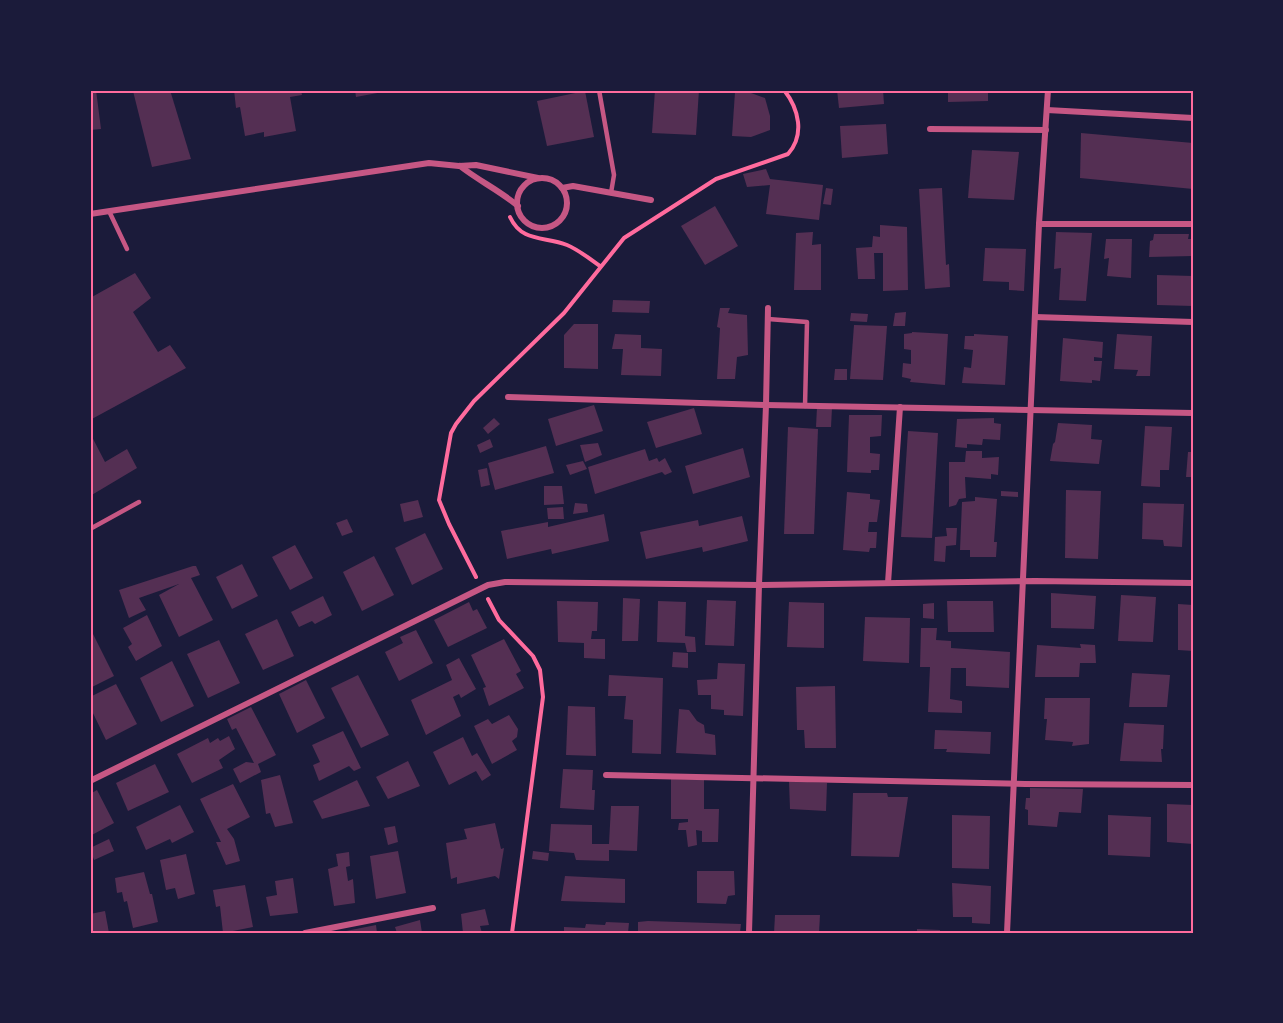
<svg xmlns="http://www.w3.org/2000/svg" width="1283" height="1023" viewBox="0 0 1283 1023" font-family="'Varela Round',sans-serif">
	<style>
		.building { fill: #542f53 }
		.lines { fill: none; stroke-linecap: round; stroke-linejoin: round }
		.path { stroke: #ff6b9d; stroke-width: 4 }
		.service { stroke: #c65784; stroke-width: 4.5 }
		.minor { stroke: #c65784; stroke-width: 6 }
		.neatline { fill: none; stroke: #ff6b9d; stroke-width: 2 }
	</style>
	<rect width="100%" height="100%" fill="#1b1b3a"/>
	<g class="building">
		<polygon points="90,90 96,90 101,129 90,130"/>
		<polygon points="170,90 191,159 152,167 133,91"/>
		<polygon points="234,90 301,90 302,95 290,97 296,131 264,137 264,132 245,136 240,107 236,108"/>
		<polygon points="355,90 388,90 388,91 356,97"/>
		<polygon points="655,90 699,90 696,135 652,133"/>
		<polygon points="837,90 883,90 884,104 839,108"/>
		<polygon points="948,90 988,90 988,101 948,102"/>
		<polygon points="585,91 594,137 547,146 537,101"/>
		<polygon points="735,92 751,93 765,98 770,116 770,130 751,137 732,136"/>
		<polygon points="886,124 888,154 842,158 840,126"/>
		<polygon points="1081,133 1193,143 1193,189 1080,178"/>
		<polygon points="972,150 1019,152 1014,200 968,198"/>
		<polygon points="766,169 770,179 823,185 819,220 766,214 770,185 747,187 743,174"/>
		<polygon points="826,188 833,189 831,205 823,204"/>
		<polygon points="942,188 946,265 949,264 950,287 925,289 919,189"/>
		<polygon points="715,206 738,246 705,265 681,226"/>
		<polygon points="880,225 907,227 908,290 883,291 883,253 874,253 875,279 858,279 856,248 872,247 873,236 880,237"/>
		<polygon points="813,232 812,245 821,244 821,290 794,290 796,233"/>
		<polygon points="1056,232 1092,233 1086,301 1059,300 1061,268 1054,269"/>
		<polygon points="1154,234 1189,234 1188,239 1193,239 1193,256 1149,257 1150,241 1153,240"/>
		<polygon points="1106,239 1132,239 1131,278 1107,276 1109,258 1104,259"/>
		<polygon points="985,248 1026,249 1024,291 1009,290 1009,282 983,281"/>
		<polygon points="135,273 151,298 133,312 158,352 170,345 186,368 90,420 90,298"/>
		<polygon points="1157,275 1193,276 1193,306 1157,305"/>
		<polygon points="613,300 650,301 649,313 612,312"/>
		<polygon points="720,308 730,308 728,313 747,315 748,355 737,357 735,379 717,379 720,328 717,327"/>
		<polygon points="906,312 905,326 893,326 895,313"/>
		<polygon points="851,313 868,314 867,322 850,321"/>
		<polygon points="574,324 598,324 598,369 564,368 564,335"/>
		<polygon points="854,325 887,326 883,380 850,379"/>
		<polygon points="912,332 948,334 945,385 910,382 911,379 902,377 903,363 911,364 911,350 904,349 904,334 912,333"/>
		<polygon points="615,334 641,335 641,348 662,349 661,376 621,375 623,349 612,349"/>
		<polygon points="974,334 1008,336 1005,385 962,383 964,367 971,368 973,350 964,349 965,336 974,336"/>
		<polygon points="1117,334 1152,336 1150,376 1136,376 1138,370 1114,369"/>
		<polygon points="1063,338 1103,342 1102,358 1094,357 1094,361 1102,361 1100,381 1092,380 1092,383 1060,381"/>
		<polygon points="835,369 847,369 847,380 834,380"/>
		<polygon points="594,405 603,431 556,446 548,419"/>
		<polygon points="817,407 832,408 831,427 816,427"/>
		<polygon points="694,408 702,434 656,448 647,422"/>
		<polygon points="849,415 882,415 881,436 870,437 870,453 880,454 879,470 871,470 871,473 847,472"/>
		<polygon points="494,418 500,424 488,434 483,428"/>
		<polygon points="994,418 994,423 1001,424 1000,440 983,439 982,445 967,444 967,448 955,447 957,419"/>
		<polygon points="1058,423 1092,425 1091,439 1102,440 1099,464 1050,461 1053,444 1055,442"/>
		<polygon points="1145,426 1172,427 1169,470 1160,470 1160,487 1141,486"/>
		<polygon points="788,427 818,429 814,534 784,534"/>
		<polygon points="908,431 938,433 932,538 901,537"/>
		<polygon points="90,433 105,462 127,449 137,468 90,496"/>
		<polygon points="490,439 493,447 480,453 477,445"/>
		<polygon points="598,443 602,455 585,462 580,445"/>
		<polygon points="546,446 554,473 495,490 488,463"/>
		<polygon points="743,448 750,477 693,494 685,466"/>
		<polygon points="645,449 649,461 657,458 659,462 665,458 672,472 665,475 662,472 595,494 588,467"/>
		<polygon points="966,451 982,451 982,458 999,457 998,475 991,474 991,479 965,477 966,498 959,499 956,505 949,507 949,462 965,462"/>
		<polygon points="1188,452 1193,452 1193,477 1186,477"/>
		<polygon points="583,461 587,469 570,475 566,465"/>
		<polygon points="487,468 490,485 481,487 478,470"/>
		<polygon points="544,486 562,486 564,504 544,505"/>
		<polygon points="1066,490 1101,491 1098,559 1065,558"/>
		<polygon points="1001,491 1018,492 1018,497 1001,496"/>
		<polygon points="847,492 870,494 870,499 880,500 877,522 869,522 868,532 877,532 876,548 870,548 869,552 843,550"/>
		<polygon points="975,497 997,499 994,542 997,542 996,557 970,557 970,550 960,550 962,502 975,501"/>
		<polygon points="418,500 423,517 404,522 400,504"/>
		<polygon points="575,503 587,504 588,512 573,514"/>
		<polygon points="1143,503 1184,504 1182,547 1164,546 1163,540 1142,539"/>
		<polygon points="563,507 564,519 548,519 547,508"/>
		<polygon points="604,514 609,541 552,554 551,549 507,559 501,531 548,522 548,527"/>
		<polygon points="742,516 748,541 703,552 702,547 646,559 640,532 698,520 699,526"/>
		<polygon points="347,519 353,532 342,536 336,523"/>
		<polygon points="946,528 957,528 956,545 946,546 945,562 934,561 935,537 947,536"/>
		<polygon points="425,533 443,569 412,585 395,548"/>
		<polygon points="295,545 313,578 290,590 272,557"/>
		<polygon points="374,556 394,595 362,611 343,572"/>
		<polygon points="242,564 258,596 232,609 216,577"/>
		<polygon points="193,566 196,566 200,575 191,578 213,620 179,637 159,595 179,584 139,598 146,610 129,618 119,590"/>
		<polygon points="1051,593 1096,596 1094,629 1051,628"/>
		<polygon points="1121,595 1156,597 1153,642 1118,641"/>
		<polygon points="323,596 332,615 315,624 312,621 299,627 291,612"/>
		<polygon points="623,598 640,599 638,641 622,641"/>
		<polygon points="707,600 736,601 734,646 705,645"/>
		<polygon points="557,601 598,602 597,631 592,631 591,639 605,639 605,659 584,658 584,643 558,642"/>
		<polygon points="658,601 686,602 685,636 695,637 696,652 687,652 685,643 657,642"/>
		<polygon points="947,601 993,601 994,632 948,632"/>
		<polygon points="469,602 473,611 477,609 487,628 448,647 434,620"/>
		<polygon points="789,602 824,603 824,648 787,647"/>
		<polygon points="934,603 934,619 923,618 923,604"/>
		<polygon points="1178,604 1193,605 1193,651 1178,650"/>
		<polygon points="147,615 162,646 136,661 128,647 132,644 123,628"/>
		<polygon points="865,617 910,618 909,663 863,661"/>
		<polygon points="277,619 294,656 263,670 245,634"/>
		<polygon points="90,628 114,676 90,688"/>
		<polygon points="921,628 937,628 936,640 951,641 951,648 1010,652 1009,688 966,686 966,668 951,668 950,699 962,701 962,713 928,712 930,667 920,667"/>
		<polygon points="416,630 433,663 399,681 385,652 403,643 400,637"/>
		<polygon points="504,639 521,671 516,674 524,688 489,706 483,688 486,687 471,655"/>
		<polygon points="219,640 240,683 208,698 187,654"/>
		<polygon points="1080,644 1095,645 1096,663 1080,663 1079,677 1035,677 1037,645 1081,648"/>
		<polygon points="673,652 688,653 688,668 672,667"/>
		<polygon points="459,658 476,689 461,698 459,694 453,697 461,716 426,735 411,700 452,680 446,665"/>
		<polygon points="172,661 194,706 161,722 140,678"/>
		<polygon points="718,663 745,664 743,716 724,715 724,710 711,709 711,695 698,695 697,680 717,679"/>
		<polygon points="1132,673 1170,675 1167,707 1129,707"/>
		<polygon points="358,675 389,735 361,748 331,688"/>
		<polygon points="609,675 663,678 661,754 632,753 633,720 624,719 626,696 608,696"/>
		<polygon points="306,680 325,718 297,733 279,694"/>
		<polygon points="116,684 137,724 106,740 90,707 90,697"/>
		<polygon points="835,686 836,748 805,748 804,730 797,730 796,687"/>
		<polygon points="1045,698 1090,698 1089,744 1072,746 1073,742 1045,740 1047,719 1044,719"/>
		<polygon points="568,706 595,707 596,756 566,755"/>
		<polygon points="251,707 276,755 258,764 261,772 240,783 233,769 246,762 254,763 236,728 232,730 227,719"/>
		<polygon points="679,709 689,710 697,721 704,725 705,733 715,735 716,755 676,753"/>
		<polygon points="509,715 518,729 517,737 512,741 517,750 492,764 474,726 488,719 492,724"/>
		<polygon points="1124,723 1164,725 1163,749 1161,749 1162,762 1120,761"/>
		<polygon points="935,730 991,732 990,754 946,752 947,749 934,749"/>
		<polygon points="343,731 361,768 354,771 349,766 319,781 313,765 320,762 312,745"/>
		<polygon points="229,736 235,749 219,760 223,768 192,783 177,754 208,738 210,743 218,738 220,741"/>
		<polygon points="463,737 472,756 477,753 491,775 482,781 476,771 449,785 433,752"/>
		<polygon points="408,761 420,786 388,799 376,777"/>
		<polygon points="155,764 169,792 128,811 116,783"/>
		<polygon points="563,769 593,770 592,790 595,790 594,810 560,808"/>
		<polygon points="280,775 293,823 275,827 270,813 266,814 261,780"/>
		<polygon points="671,779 704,780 704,809 719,809 718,842 702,842 702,831 696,830 697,845 688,847 686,830 678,830 679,823 688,822 688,819 671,819"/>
		<polygon points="357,780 370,806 322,819 313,801"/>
		<polygon points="789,781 827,783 826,811 790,809"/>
		<polygon points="233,784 250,817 227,829 234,839 240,861 226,865 216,842 221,842 200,799"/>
		<polygon points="1030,788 1083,789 1081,813 1059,812 1057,827 1028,825 1028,810 1025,809 1026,798 1030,798"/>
		<polygon points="97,790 114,823 90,836 90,794"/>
		<polygon points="853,793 887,793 888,797 908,797 899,857 851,856"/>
		<polygon points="1167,804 1193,805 1193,844 1167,842"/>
		<polygon points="180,805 194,832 172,843 170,839 146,850 136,827"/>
		<polygon points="611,806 639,806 637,851 609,850 609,861 576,860 574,853 549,851 551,824 592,825 592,844 609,844"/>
		<polygon points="952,815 990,816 989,869 952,868"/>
		<polygon points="1108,815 1151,817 1150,857 1108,855"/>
		<polygon points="495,823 501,849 504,848 499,879 495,876 457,884 457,877 451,879 446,843 467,839 464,829"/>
		<polygon points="395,826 398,842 388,845 384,828"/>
		<polygon points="109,839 114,851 94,860 90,848"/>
		<polygon points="398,851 406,893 376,899 370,856"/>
		<polygon points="533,851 549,853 548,861 532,859"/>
		<polygon points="349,852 350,866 346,867 348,881 353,879 355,903 334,906 328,869 338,866 336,854"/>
		<polygon points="186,854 195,894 178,899 175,888 166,890 160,860"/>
		<polygon points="697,871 734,871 735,895 728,896 726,904 697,903"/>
		<polygon points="144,872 150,894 152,894 158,922 133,928 127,901 124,902 122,892 117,893 115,878"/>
		<polygon points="565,876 625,879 625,903 561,901"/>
		<polygon points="293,878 298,913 270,916 266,897 277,895 275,881"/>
		<polygon points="952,883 991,886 990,924 972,923 972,917 953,917"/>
		<polygon points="245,885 253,927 223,933 220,906 216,907 213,890"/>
		<polygon points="485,909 489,925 480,926 482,933 463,933 461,914"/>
		<polygon points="105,911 109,933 90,933 90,914"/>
		<polygon points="775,915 820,915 819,933 774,933"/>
		<polygon points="420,920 422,933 397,933 395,927"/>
		<polygon points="648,921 741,924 740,933 638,933 638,922"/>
		<polygon points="606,922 629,923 628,933 564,933 564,927 585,928 586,924 605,925"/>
		<polygon points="376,925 377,933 347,933 346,931"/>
		<polygon points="917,929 940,930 940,933 917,933"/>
	</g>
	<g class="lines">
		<g class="path">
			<path d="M510,217C522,243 545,236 567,245C579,250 590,259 600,266"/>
			<path d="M476,577L449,524L439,500L451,433L456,424L474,401L564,313L624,238L716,179L788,154C805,135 799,109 784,90"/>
			<polyline points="488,599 499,620 533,656 540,670 543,697 512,933"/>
		</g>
		<g class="service">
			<polyline points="599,90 614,175 611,193"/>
			<polyline points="109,211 127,249"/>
			<polyline points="768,319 807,322 805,406"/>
			<polyline points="90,529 139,502"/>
		</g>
		<g class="minor">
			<polyline points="1047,110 1193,118"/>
			<polyline points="930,129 1046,130"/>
			<path d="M460,166C479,181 499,190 518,206"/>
			<circle cx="542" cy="203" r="25"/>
			<polyline points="562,188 573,186 651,200"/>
			<polyline points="90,214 429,163 459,166 476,165 538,178"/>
			<polyline points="1039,224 1193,224"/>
			<polyline points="1035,317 1193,322"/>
			<polyline points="508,397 766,405 1193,413"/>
			<polyline points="888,583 900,407"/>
			<polyline points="606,775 1025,784 1193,785"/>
			<polyline points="90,781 488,585 505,582 759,585 1035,581 1193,583"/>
			<polyline points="305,933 433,908"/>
			<polyline points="749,933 759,585 766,405 768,308"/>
			<polyline points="1007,933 1039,224 1048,90"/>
		</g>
	</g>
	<rect width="1283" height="1023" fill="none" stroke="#1b1b3a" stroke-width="183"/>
	<rect x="92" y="92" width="1100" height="840" class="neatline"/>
</svg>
